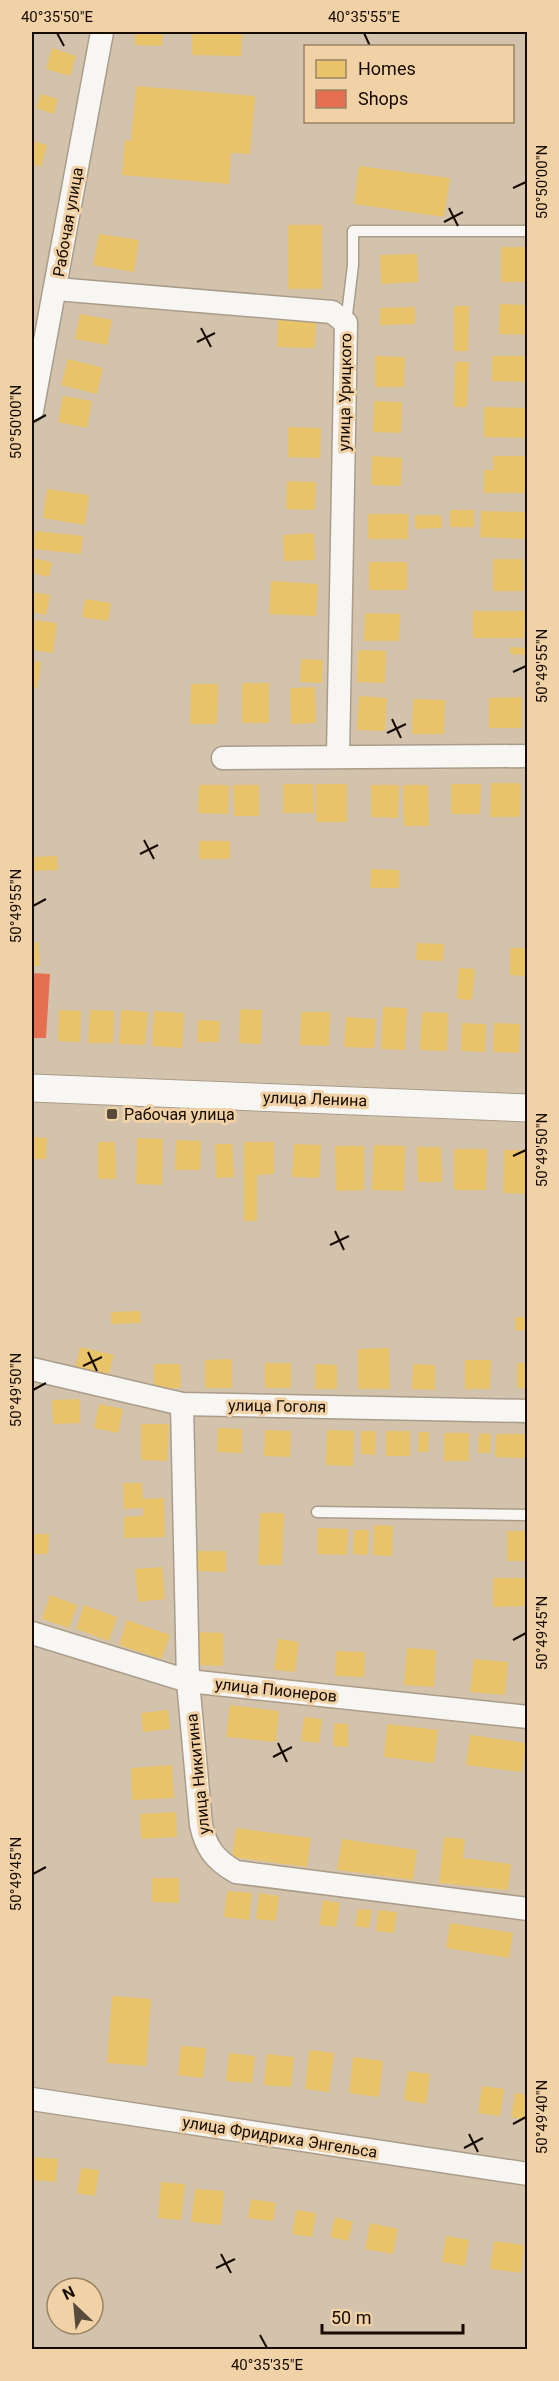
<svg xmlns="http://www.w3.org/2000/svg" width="559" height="2381" viewBox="0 0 559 2381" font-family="Roboto,sans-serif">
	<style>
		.homes { fill: #e9c46a }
		.shops { fill: #e76f51 }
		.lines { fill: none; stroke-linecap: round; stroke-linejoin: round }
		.service-casing { stroke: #a99c8a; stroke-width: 13 }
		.minor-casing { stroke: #a99c8a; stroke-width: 25 }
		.tertiary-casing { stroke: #a99c8a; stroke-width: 29 }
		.service { stroke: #f8f6f3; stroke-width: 10 }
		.minor { stroke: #f8f6f3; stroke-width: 22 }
		.tertiary { stroke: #f8f6f3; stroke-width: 27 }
		.ticks { fill: none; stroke: #150b00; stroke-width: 2 }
		.poi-dot { fill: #584b3c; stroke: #f1d2a7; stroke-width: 2 }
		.labels { text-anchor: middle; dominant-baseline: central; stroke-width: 6; stroke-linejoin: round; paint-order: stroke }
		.street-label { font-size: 16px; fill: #150b00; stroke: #f1d2a7 }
		.poi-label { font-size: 16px; fill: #150b00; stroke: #f1d2a7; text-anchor: start }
		.neatline { fill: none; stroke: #150b00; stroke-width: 2 }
		.ticks-label { font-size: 15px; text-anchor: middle; fill: #150b00 }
	</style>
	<rect width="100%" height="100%" fill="#d3c3ac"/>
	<g class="homes">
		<polygon points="135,32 163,32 162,46 135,45"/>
		<polygon points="192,32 242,32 241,56 192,55"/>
		<rect x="333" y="32" width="24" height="2"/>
		<polygon points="52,48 76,56 70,76 46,69"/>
		<polygon points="136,86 255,96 250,154 231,153 229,184 122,175 125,140 131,141"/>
		<polygon points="41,94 58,99 54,114 36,108"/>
		<polygon points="32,141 47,145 41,167 32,164"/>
		<polygon points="359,166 450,178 444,217 354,204"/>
		<rect x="288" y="225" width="34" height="64"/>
		<polygon points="99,234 139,240 134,272 93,265"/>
		<rect x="501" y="247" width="27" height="35"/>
		<polygon points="417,254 418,282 381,284 380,255"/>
		<polygon points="500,304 528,305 528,335 499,334"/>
		<polygon points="454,306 469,306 468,351 454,351"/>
		<polygon points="415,307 415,324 380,325 380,308"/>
		<polygon points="80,314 112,320 107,345 75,339"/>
		<polygon points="278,320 316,321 315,348 277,347"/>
		<polygon points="375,356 405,357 404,387 375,387"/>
		<polygon points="492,356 528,356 528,382 492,381"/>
		<polygon points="68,359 103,368 97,394 61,385"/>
		<polygon points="455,362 469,362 467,407 454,407"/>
		<polygon points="63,396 92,401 87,428 58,422"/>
		<polygon points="374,401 402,402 401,433 373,432"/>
		<polygon points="484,407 528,408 528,438 484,437"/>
		<polygon points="288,427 321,428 320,458 288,457"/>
		<polygon points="372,456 402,458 401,486 371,485"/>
		<polygon points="493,456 526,456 526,493 484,493 484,470 493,470"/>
		<polygon points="287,481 316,482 315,510 286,509"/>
		<polygon points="47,489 89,495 85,525 43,518"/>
		<rect x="450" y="510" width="24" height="17"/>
		<polygon points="481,511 526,512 525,539 480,537"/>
		<rect x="368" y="514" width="40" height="25"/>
		<polygon points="415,515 441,515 442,528 415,529"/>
		<polygon points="35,531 83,536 81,554 33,549"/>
		<polygon points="314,533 315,560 284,561 283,535"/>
		<polygon points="32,558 52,562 49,577 32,573"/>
		<polygon points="493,559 523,559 524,591 493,591"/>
		<rect x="369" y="562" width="38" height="28"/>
		<polygon points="271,581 318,584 316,616 269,614"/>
		<polygon points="32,592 50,595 46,615 32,612"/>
		<polygon points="85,599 111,603 108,621 82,617"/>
		<polygon points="473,611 525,611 524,638 473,638"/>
		<polygon points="365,613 400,614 399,641 364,641"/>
		<polygon points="32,620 57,623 53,653 32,650"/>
		<polygon points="510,647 527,648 527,655 510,654"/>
		<polygon points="358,650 386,651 385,683 357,682"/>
		<polygon points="301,659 323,660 322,683 300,682"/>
		<polygon points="32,661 41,662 37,688 32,687"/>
		<rect x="242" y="683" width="27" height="40"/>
		<polygon points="191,684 218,684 217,724 190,724"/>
		<polygon points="315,687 316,723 291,724 290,688"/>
		<polygon points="359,696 387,698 385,731 357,730"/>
		<polygon points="522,697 522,728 489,728 489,698"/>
		<polygon points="413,699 445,700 444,734 412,734"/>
		<polygon points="32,741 34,741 33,759 32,759"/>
		<polygon points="491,783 521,783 520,817 490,817"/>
		<polygon points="283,784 313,784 314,813 283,813"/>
		<rect x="316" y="784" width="31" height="38"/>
		<polygon points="451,784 481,784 480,814 451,814"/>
		<polygon points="199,785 229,785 228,814 198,813"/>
		<polygon points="233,785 259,785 259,816 234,816"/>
		<polygon points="371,785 399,785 398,818 371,817"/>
		<polygon points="403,785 428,785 429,826 404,826"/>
		<rect x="199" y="841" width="31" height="18"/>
		<polygon points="57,856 58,870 32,871 32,857"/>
		<polygon points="371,869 399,870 399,888 370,888"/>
		<polygon points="32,942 38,942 40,966 32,966"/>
		<polygon points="417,943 444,944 443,961 416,960"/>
		<polygon points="510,948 525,948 525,976 510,975"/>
		<polygon points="459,968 475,969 472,1000 457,999"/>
		<polygon points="383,1007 407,1008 405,1050 381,1049"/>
		<polygon points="240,1009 262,1010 261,1044 239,1043"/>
		<polygon points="59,1010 81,1011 80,1042 58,1041"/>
		<polygon points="90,1010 114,1011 113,1043 88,1043"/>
		<polygon points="121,1010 148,1012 145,1045 119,1044"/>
		<polygon points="154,1011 184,1013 182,1048 152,1046"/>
		<polygon points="301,1012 330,1012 329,1046 300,1045"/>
		<polygon points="422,1012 448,1013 447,1051 420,1050"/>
		<polygon points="346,1017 376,1019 374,1048 344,1047"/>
		<polygon points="198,1020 220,1021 219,1042 197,1042"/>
		<polygon points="462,1023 486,1024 485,1052 461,1051"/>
		<polygon points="494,1023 520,1024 519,1053 493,1052"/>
		<polygon points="32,1137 47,1138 46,1159 32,1159"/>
		<polygon points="137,1138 163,1139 162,1185 136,1184"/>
		<polygon points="176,1140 201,1141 200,1170 175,1170"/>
		<polygon points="98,1142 115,1142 116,1179 98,1179"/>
		<polygon points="244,1142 274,1142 274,1174 257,1175 257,1221 244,1221"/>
		<polygon points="215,1144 232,1144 234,1177 216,1178"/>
		<polygon points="294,1144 321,1145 319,1178 292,1177"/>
		<polygon points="374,1145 405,1146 404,1191 372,1190"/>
		<polygon points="335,1146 364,1146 364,1190 336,1191"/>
		<polygon points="417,1147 441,1147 442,1182 418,1182"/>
		<polygon points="454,1149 487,1149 486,1190 454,1190"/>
		<polygon points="504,1150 528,1150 528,1194 503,1193"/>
		<polygon points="140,1311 141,1323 111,1324 111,1312"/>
		<polygon points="515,1317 528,1317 528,1331 515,1330"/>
		<polygon points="80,1347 114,1355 108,1377 75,1369"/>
		<polygon points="389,1348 390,1389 358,1389 358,1349"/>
		<polygon points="232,1359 232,1388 205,1388 205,1360"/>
		<polygon points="465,1360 491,1360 490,1389 465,1389"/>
		<rect x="265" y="1363" width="26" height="25"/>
		<rect x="517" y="1363" width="11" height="25"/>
		<polygon points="154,1364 180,1364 181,1388 154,1388"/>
		<polygon points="315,1364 337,1365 337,1389 315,1389"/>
		<polygon points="413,1364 435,1365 435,1390 412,1389"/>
		<polygon points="80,1399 80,1423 53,1424 52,1400"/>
		<polygon points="99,1404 123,1409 118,1433 94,1428"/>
		<polygon points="141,1424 169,1424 167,1461 141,1460"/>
		<polygon points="218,1428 242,1429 242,1453 217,1452"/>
		<polygon points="265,1430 291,1431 290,1457 264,1456"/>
		<polygon points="327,1430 354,1431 353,1466 326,1465"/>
		<polygon points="361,1431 376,1431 375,1455 361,1454"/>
		<rect x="386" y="1431" width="24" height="25"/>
		<polygon points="419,1432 429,1432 428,1452 418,1452"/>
		<rect x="444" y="1433" width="25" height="28"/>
		<polygon points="479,1433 491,1434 490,1453 478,1453"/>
		<polygon points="496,1434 525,1434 525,1458 495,1457"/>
		<polygon points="123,1483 142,1483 143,1499 164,1498 165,1537 124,1538 124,1517 143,1516 143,1508 124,1509"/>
		<polygon points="260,1513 284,1513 282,1565 258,1565"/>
		<polygon points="374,1525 393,1526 392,1556 373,1555"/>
		<polygon points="318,1528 348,1529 347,1555 317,1554"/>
		<polygon points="354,1530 369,1530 368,1555 353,1554"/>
		<rect x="507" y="1531" width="21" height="30"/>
		<polygon points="32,1534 49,1534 48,1554 32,1554"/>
		<polygon points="197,1551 226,1551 226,1572 196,1571"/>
		<polygon points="162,1567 165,1599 138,1602 135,1569"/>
		<polygon points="493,1578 528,1578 528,1606 493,1607"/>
		<polygon points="50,1595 77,1605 69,1628 42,1619"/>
		<polygon points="84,1605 117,1617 109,1641 76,1629"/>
		<polygon points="127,1620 170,1635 161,1659 119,1645"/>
		<polygon points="196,1632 223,1633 223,1666 195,1665"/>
		<polygon points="278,1639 299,1642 295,1672 274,1670"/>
		<polygon points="407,1648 436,1650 434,1687 404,1685"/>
		<polygon points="336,1651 365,1652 364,1677 335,1676"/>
		<polygon points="474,1659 508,1662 505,1695 470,1692"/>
		<polygon points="230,1705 279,1711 276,1742 226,1737"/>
		<polygon points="168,1710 170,1729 143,1732 141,1713"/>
		<polygon points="304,1717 322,1719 319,1743 301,1741"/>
		<polygon points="334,1723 348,1724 348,1747 333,1746"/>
		<polygon points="387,1724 438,1730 434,1763 384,1757"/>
		<polygon points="470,1735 526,1743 522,1772 466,1765"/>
		<polygon points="172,1765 174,1798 132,1800 131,1768"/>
		<polygon points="176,1812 177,1837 141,1839 140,1814"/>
		<polygon points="236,1828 311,1838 307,1867 232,1857"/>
		<polygon points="444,1837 465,1839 463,1858 511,1864 508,1890 439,1883"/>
		<polygon points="342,1839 417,1850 413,1880 337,1870"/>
		<polygon points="152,1878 179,1878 179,1903 152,1902"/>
		<polygon points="227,1891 252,1893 249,1920 224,1917"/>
		<polygon points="259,1893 279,1896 276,1921 256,1919"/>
		<polygon points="323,1900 340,1903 336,1927 319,1925"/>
		<polygon points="358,1909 372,1910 369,1928 355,1926"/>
		<polygon points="378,1910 397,1912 394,1933 376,1931"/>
		<polygon points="450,1923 513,1933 509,1958 446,1948"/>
		<polygon points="112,1996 151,1999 146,2066 107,2063"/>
		<polygon points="181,2046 206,2048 203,2078 178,2075"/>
		<polygon points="309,2050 334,2053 329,2092 305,2089"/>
		<polygon points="229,2053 255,2056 252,2083 226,2081"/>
		<polygon points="267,2054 294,2057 291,2087 264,2085"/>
		<polygon points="353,2057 383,2061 379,2097 349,2093"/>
		<polygon points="408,2071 430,2074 426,2104 404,2100"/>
		<polygon points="482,2086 504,2089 500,2116 478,2113"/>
		<polygon points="515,2093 528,2095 528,2120 511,2117"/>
		<polygon points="32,2157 58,2159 56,2182 32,2180"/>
		<polygon points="81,2168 99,2170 95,2196 77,2193"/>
		<polygon points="161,2182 185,2184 181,2220 158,2218"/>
		<polygon points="195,2189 224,2191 221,2225 191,2222"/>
		<polygon points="251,2199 276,2203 273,2221 248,2218"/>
		<polygon points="296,2210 316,2213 312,2237 292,2234"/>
		<polygon points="335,2217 353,2222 348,2241 330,2237"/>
		<polygon points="370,2223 398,2229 393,2254 365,2249"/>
		<polygon points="446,2236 469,2240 465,2266 442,2262"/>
		<polygon points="494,2241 524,2245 521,2273 490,2269"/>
	</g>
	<polygon class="shops" points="32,973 50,974 46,1038 32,1038"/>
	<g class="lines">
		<g class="service-casing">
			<g id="service">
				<polyline points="346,323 353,265 353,231 528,231"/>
				<polyline points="317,1512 528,1515"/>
			</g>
		</g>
		<g class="minor-casing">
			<g id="minor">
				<polyline points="56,289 332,312 346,323 338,756"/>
				<polyline points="32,411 102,32"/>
				<polyline points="223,758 528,756"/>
				<polyline points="32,1369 182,1404 528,1411"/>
				<path d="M182,1404L188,1681L201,1825C206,1848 215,1860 236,1872L528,1909"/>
				<polyline points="32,1633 188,1681 528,1717"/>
				<polyline points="32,2099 528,2174"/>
			</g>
		</g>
		<g class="tertiary-casing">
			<polyline id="tertiary" points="32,1088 528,1108"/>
		</g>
		<use href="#service" class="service"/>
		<use href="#minor" class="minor"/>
		<use href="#tertiary" class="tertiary"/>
	</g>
	<path class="ticks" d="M57,33L64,46M364,33L370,46M513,188L526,182M449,208L458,226M444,222L463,212M201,328L211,347M197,342L215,333M33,422L46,415M513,672L526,666M392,719L401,738M387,733L406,724M144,840L154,859M140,854L158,845M33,906L46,899M513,1156L526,1150M335,1231L344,1250M330,1245L349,1236M88,1352L97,1371M83,1366L102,1357M33,1390L46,1383M513,1640L526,1633M278,1743L287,1762M273,1757L292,1747M33,1874L46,1867M513,2124L526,2117M469,2134L478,2152M464,2148L483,2138M221,2254L231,2273M216,2268L235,2259M260,2335L267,2348"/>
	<rect class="poi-dot" x="106" y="1108" width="12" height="12" rx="3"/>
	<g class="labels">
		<g class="street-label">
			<text transform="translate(68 222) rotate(-80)">Рабочая улица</text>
			<text transform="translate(345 392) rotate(-89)">улица Урицкого</text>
			<text transform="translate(315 1099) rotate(2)">улица Ленина</text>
			<text transform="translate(277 1406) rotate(1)">улица Гоголя</text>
			<text transform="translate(276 1690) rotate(6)">улица Пионеров</text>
			<text transform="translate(198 1774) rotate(-96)">улица Никитина</text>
			<text transform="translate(280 2137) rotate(9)">улица Фридриха Энгельса</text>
		</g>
		<g class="poi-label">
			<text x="124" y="1114">Рабочая улица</text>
		</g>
	</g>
	<rect width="559" height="2381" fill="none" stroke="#f1d2a7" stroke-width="66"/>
	<rect x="304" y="45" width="210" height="78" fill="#f1d2a7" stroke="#998264" stroke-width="1.5"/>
	<rect x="316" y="60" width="30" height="18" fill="#e9c46a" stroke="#998264" stroke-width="1.5"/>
	<text x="358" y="75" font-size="18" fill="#150b00">Homes</text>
	<rect x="316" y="90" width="30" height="18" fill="#e76f51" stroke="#998264" stroke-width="1.5"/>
	<text x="358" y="105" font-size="18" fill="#150b00">Shops</text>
	<g transform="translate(75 2306) rotate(334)"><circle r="28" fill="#f1d2a7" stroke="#998264" stroke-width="1.5"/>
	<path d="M0-4.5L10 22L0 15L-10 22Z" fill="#584b3c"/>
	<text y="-9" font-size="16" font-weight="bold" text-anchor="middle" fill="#150b00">N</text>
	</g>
	<path d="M322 2324v9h141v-9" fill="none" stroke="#150b00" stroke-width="3"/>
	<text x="331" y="2324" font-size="18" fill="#150b00" stroke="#f1d2a7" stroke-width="4.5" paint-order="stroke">50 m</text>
	<rect x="33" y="33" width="493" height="2315" class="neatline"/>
	<g class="ticks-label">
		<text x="57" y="22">40°35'50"E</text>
		<text x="364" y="22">40°35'55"E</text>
		<text transform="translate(542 182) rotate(-90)" y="5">50°50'00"N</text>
		<text transform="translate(16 422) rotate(-90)" y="5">50°50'00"N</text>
		<text transform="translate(542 666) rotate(-90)" y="5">50°49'55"N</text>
		<text transform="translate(16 906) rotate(-90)" y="5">50°49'55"N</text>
		<text transform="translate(542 1150) rotate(-90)" y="5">50°49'50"N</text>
		<text transform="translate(16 1390) rotate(-90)" y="5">50°49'50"N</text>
		<text transform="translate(542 1633) rotate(-90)" y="5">50°49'45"N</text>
		<text transform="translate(16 1874) rotate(-90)" y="5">50°49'45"N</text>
		<text transform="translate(542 2117) rotate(-90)" y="5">50°49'40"N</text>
		<text x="267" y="2370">40°35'35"E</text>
	</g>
</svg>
